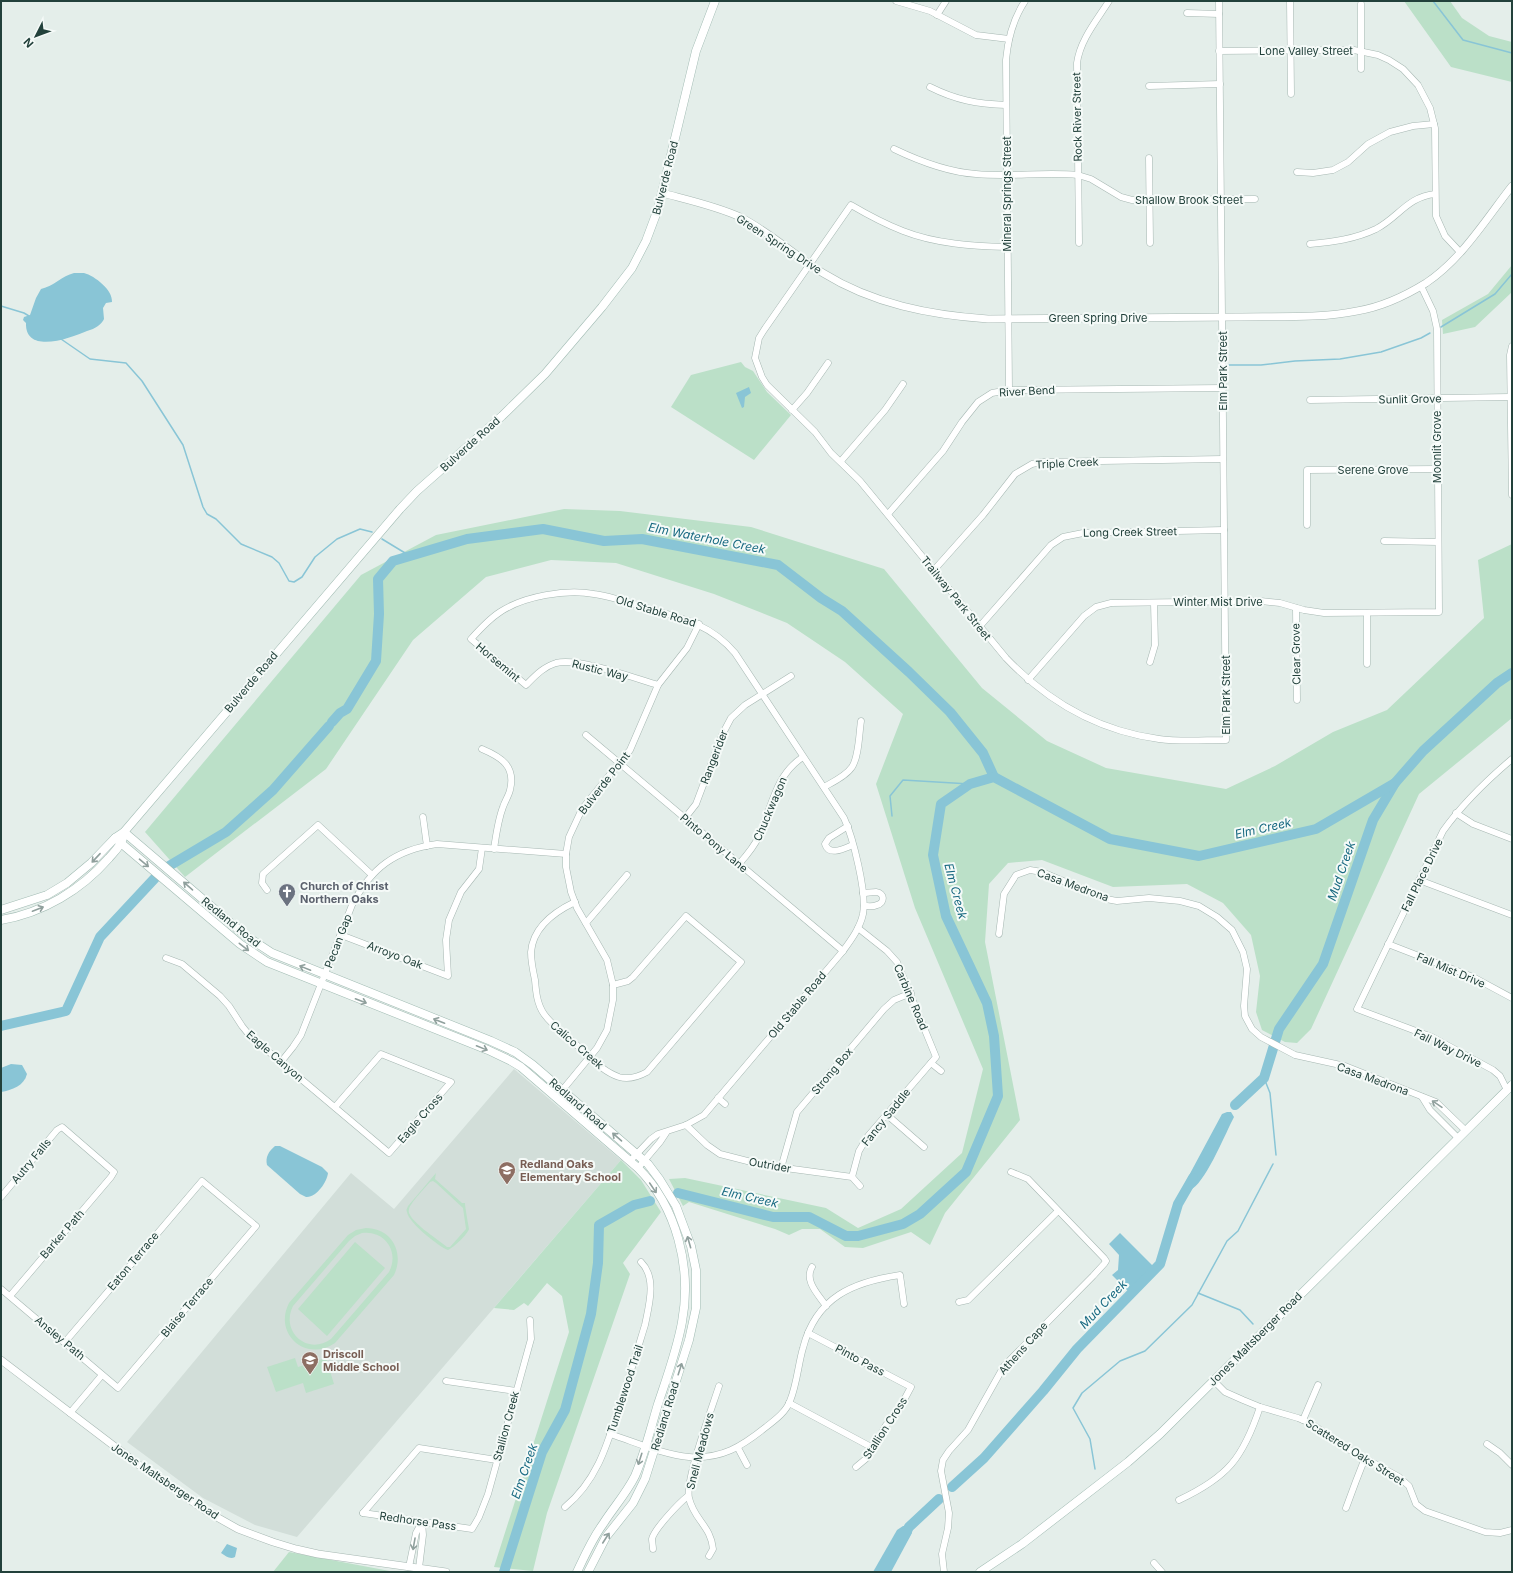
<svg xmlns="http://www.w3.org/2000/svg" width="1513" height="1573" viewBox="0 0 1513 1573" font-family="Inter,sans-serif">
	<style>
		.built { fill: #d2ded9 }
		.green { fill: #bbe0c8; fill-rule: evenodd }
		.water { fill: #89c5d6 }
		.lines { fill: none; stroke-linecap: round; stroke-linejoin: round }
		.stream { stroke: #89c5d6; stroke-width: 1.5 }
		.river { stroke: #89c5d6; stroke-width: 10 }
		.minor-casing { stroke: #a6b7b2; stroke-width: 7 }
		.tertiary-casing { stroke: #a6b7b2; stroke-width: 8 }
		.secondary-casing { stroke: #a1bbb3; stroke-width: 9 }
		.minor { stroke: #fff; stroke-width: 6 }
		.tertiary { stroke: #fff; stroke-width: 7 }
		.secondary { stroke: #fff; stroke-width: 8 }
		.oneway { stroke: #90a09d }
		.labels { text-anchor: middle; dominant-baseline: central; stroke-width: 4; stroke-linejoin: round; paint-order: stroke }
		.street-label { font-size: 11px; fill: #22413b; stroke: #f5faf8 }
		.worship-label { font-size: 11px; font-weight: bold; fill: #5b616d; stroke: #f5faf8; text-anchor: start }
		.education-label { font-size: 11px; font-weight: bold; fill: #785e54; stroke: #f5faf8; text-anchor: start }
		.water-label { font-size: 12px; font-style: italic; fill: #176981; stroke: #f5faf8 }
	</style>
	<rect width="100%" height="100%" fill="#e4eeea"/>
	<polygon class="built" points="514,1069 621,1160 297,1537 255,1525 203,1498 127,1442 351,1173 394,1209"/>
	<g class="green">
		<polygon points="1404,1 1450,1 1462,18 1489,36 1512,42 1512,82 1451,67"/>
		<polygon points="1512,265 1512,292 1475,327 1443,334 1442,320 1488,294"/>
		<polygon points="741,362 745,367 753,371 767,392 791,415 754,460 671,407 691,375"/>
		<polygon points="564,509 620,511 751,527 884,569 982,688 1047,741 1106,768 1226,789 1275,766 1333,732 1387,710 1484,618 1478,560 1512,544 1512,718 1419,794 1311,1029 1297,1043 1285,1042 1262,1030 1256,1012 1260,976 1251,935 1223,903 1187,884 1113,887 1042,860 1008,863 989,884 985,942 1020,1120 945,1213 930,1245 911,1232 863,1248 845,1247 820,1229 802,1229 789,1235 775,1229 689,1202 683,1206 669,1179 685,1178 826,1208 858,1228 901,1209 962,1153 983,1069 915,908 876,784 903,714 845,662 787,623 714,594 616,563 551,560 486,577 413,640 326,769 185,877 145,832 361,575 436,535"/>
		<polygon points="621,1160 641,1180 661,1212 623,1263 630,1274 547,1513 533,1571 494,1567 569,1332 562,1296 547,1283 528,1306 524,1303 514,1310 494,1308"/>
		<path d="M436,1173L435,1179L462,1203H465C465,1207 469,1228 469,1229C467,1235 453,1248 448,1250C439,1247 408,1222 407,1212C406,1209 407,1209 408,1206ZM433,1181L436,1183L463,1208L466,1229L450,1247H447C439,1240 405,1219 409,1209C411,1202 425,1188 430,1182Z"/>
		<path d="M366,1228C391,1228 405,1252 394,1275L335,1343C306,1363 273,1334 289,1303L348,1235L356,1230ZM362,1233C384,1230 400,1251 389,1272L331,1339C308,1356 280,1332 293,1306L349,1241L355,1236Z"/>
		<polygon points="355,1242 385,1268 327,1336 298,1309"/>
		<polygon points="295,1358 298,1367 326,1358 334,1384 306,1393 303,1383 276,1392 267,1367"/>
		<polygon points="289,1552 395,1572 273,1572"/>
	</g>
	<g class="water">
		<path d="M74,273C78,273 81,273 84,273C95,276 113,290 112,302L106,303L103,308L104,319C103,321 101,324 98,326C95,328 91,330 87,331C71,338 25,355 26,323L23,320L24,317L30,315L36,298L41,289C54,286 62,276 74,273Z"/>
		<polygon points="749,387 751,393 745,397 744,407 742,408 736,393"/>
		<path d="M11,1064L22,1065L27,1074C24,1086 12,1090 1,1092V1068Z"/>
		<path d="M1227,1112H1231L1234,1117L1232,1121C1224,1137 1204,1185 1190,1190L1185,1187L1186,1181L1222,1114Z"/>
		<path d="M275,1146H280L322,1167L328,1173C327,1182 316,1198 306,1197C304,1196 302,1195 300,1194L267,1165C265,1157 269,1151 275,1146Z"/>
		<polygon points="1120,1233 1154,1267 1129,1292 1112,1275 1118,1270 1119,1255 1109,1244"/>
		<polygon points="903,1526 907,1526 911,1529 912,1533 891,1572 873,1572 897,1530"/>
		<path d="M227,1544L237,1548L235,1557C230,1560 226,1556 221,1553Z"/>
	</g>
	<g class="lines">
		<g class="stream">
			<polyline points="1433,1 1463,40 1512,53"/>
			<polyline points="1,306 24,313 29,316"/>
			<polyline points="1441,327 1495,294 1512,274"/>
			<polyline points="61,339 90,359 126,363 142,381 183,445 203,507 207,514 216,519 241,544 272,557 279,563 289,581 294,582 302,577 315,557 337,539 360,529 372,532"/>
			<polyline points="1228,365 1261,365 1295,361 1340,359 1381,352 1421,338 1430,333"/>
			<polyline points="382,539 410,556"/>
			<polyline points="892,816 890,796 903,780 970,784"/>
			<polyline points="1264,1078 1270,1093 1276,1155"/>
			<polyline points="1198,1293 1240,1310 1253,1324"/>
			<polyline points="1095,1469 1090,1439 1073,1408 1082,1393 1120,1361 1145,1351 1192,1305 1227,1241 1238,1231 1273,1164"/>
		</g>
		<g class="river">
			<polyline points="332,722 340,713 347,709 376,661 379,614 378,579 393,561 467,539 543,529 604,541 642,539 778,565 821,598 842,611 909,672 950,712 983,753 994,777"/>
			<polyline points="169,866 226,832 273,790 329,726"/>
			<polyline points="1,1026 66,1011 100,937 155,878"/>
			<polyline points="1235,1105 1264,1078 1279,1029 1323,964 1373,820 1395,783 1423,751 1497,683 1512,673"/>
			<polyline points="678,1193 773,1217 809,1217 846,1236 858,1236 903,1224 920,1214 966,1172 998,1096 994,1036 987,1003 946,916 933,855 941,804 970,784 994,777 1110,839 1199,856 1316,829 1395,783"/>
			<polyline points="952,1487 984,1458 1043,1391 1077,1349 1160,1264 1178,1204 1193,1178"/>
			<polyline points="903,1538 909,1527 939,1499"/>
			<polyline points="504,1572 542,1452 565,1410 591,1314 598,1263 599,1225 634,1205 650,1201"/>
		</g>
		<g class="minor-casing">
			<g id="minor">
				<polyline points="896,1 930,11 976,35 1009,39"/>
				<polyline points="1290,1 1291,94"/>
				<polyline points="1187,13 1219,14"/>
				<polyline points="937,15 946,1"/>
				<polyline points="1219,51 1354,50 1378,55 1389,60 1403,69 1418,85 1430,108 1435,128 1436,216 1445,236 1460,252"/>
				<polyline points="1361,69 1361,4"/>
				<polyline points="1149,86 1220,84"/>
				<path d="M930,87C956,100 977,104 1006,105"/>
				<path d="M894,149C919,161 947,172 976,174C1010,177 1044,172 1078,175L1091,179L1121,197L1132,200L1255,199"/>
				<polyline points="1149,158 1150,243"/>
				<polyline points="1297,172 1313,173 1333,170 1348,162 1368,144 1390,132 1413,126 1434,124"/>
				<path d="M1079,243L1077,63C1080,40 1097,20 1109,1"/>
				<path d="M1310,244C1333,242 1355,239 1376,229C1399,217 1407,197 1435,194"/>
				<path d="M1007,247C973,246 936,244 903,231C885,224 868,215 851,205L764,330L759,338L755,358L762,377L767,385L815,432L831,453L860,481L1006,658C1048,702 1099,731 1159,739C1181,742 1204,740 1226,740L1219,1"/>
				<polyline points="1512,346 1510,355 1512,495"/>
				<path d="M1009,390L1006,60C1008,38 1013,19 1025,1"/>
				<polyline points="1310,400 1510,397"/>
				<polyline points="792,410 807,393 828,363"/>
				<polyline points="841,461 885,410 903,384"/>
				<polyline points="888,514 943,451 962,422 978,402 992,393 1009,390 1223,388"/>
				<polyline points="1307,525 1307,470 1438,469"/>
				<polyline points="1384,541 1438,542"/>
				<polyline points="934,570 983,515 1015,474 1032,464 1041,462 1223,459"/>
				<polyline points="1296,608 1297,700"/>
				<polyline points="1367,613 1367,664"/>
				<polyline points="980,626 1051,545 1063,537 1083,533 1224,530"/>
				<polyline points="1150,662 1155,645 1154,603"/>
				<polyline points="1028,680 1084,616 1096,607 1111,603 1261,601 1280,603 1304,610 1324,613 1439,612 1437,329 1433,311 1421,286"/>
				<polyline points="586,735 843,951"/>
				<path d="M482,749C501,757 516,766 510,790C509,795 505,801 503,807C498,820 496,835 494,849"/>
				<path d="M824,787C833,782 846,776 852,767C859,756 859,734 861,721"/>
				<polyline points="1456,813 1473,824 1512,839"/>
				<polyline points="423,817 427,846"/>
				<polyline points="685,818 696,804 722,735 731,718 745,705 791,676"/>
				<path d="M848,826L829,838L825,844C829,857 845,848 853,845"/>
				<path d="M739,864C747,855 754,847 759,836C772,807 775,775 803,757"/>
				<polyline points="1419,880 1512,915"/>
				<polyline points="267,890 262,883 263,874 318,825 372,875"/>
				<path d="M863,893C867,893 872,892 876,892C885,893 885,903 877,905C873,907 868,906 864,906"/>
				<path d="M575,902C554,912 533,927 531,952C531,961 533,971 535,980C536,992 537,1004 544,1014C554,1028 570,1038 582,1050C593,1060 604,1072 619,1077C629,1080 638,1077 647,1072L741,962L686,916L633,977L628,981L613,985"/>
				<polyline points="586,923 627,875"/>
				<polyline points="999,934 1004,894 1016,875 1030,870 1042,872 1106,899 1117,901 1149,898 1180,901 1199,906 1217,917 1232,930 1243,952 1247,969 1244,1006 1245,1016 1252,1029 1261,1037 1295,1055 1345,1066 1436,1102 1465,1130"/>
				<polyline points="341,935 448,976 446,940 449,920 461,892 479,869 482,848"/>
				<polyline points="1388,944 1473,977 1512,998"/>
				<polyline points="166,958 182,964 220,996 229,1006 242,1026 250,1036 389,1153 451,1082 381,1054 335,1107"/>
				<path d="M281,1062L293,1047L301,1035L352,905C371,868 395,850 437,844L566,854"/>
				<polyline points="931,1063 941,1071"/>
				<path d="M1507,1090L1500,1076L1493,1070L1432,1037L1357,1009L1443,831C1463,803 1486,781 1512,759"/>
				<polyline points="560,1093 597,1048 607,1030 613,1000 613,985 607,960 577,908 571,892 566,867 566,854 569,837 582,809 630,750 658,685 687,648 699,624"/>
				<polyline points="1422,1097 1430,1110 1458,1138"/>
				<polyline points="718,1098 725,1104"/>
				<polyline points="886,1114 924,1147"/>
				<polyline points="686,1125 707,1145 720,1154 763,1165 852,1177 860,1186"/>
				<path d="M630,1161L651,1139L658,1134L686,1125L704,1115L843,951C851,940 860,928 863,914C867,893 853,837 844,818L735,653C712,626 686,619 653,610C634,604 614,597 594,594C566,589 524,596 500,612C489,619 480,629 471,639L526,685C535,676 543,667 556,663C578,657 634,678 658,685"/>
				<polyline points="638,1168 660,1142 666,1133"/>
				<polyline points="781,1168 797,1112 884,1009 894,1000 911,993"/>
				<polyline points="852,1177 859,1151 868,1136 936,1057 897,962 887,951 858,928"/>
				<polyline points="1,1197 57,1130 62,1127 114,1172 111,1177 10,1296"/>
				<path d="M812,1267C804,1281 818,1294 826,1306"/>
				<polyline points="1,1289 118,1388 256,1226 202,1181 65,1342"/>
				<polyline points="959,1302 968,1300 1058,1211"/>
				<polyline points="808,1333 911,1387 897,1413 886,1425 868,1457 856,1467"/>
				<polyline points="1213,1380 1225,1392 1243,1400 1260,1407 1298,1418 1310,1423 1348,1449 1399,1477 1409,1486 1416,1504 1425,1511 1485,1532 1500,1533 1512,1530"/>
				<polyline points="446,1381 516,1391"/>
				<polyline points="789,1403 873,1448"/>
				<polyline points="70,1413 102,1375"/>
				<polyline points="1303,1420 1318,1385"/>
				<path d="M610,1434C635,1442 664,1455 689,1457C722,1459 741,1447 766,1427C775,1420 786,1412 790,1401C797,1384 798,1365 803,1348C816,1297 853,1282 900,1275L904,1304"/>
				<polyline points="1487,1444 1500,1453 1512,1465"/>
				<polyline points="738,1448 747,1465"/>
				<path d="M1179,1500C1228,1477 1243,1458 1260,1407"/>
				<path d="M565,1507C598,1480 608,1442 620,1404C629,1378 637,1351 645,1325C649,1305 657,1278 641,1262"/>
				<polyline points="1346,1508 1356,1481 1365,1458"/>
				<polyline points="363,1513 472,1529 479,1517 488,1494 531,1339 530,1320"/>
				<polyline points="363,1513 419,1448 497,1460"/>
				<path d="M653,1549C653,1546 652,1542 652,1539C654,1529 680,1502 688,1496"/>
				<path d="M709,1556L713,1549C711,1526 694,1520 689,1498C685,1480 712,1408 719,1386"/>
				<polyline points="1154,1563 1162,1572"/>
				<polyline points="409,1567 416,1533 422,1522"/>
				<polyline points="419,1568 423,1535 422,1522"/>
				<polyline points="944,1572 942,1554 948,1528 949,1513 941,1471 943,1460 949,1451 968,1430 1004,1366 1093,1276 1104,1264 1106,1261 1104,1258 1028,1179 1011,1172"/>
			</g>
		</g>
		<g class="tertiary-casing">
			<g id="tertiary">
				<path d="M662,193C688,200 716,206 740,217C770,232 795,256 823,273C873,304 930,315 988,319C1070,318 1153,318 1236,317C1275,316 1318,319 1357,311C1381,307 1405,296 1426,283C1462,259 1486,219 1512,186"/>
				<polyline points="1,1360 139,1465 206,1511 238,1529 273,1542 296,1549 318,1554 446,1572"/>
			</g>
		</g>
		<g class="secondary-casing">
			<g id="secondary">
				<polyline points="124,832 246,936 272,953 491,1041 515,1052 533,1065 648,1164 660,1180 676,1206 691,1246 696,1270 696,1308 689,1340 645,1479 633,1503 606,1537 588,1572"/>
				<path d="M115,838L240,944L267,962L488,1050L511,1061L521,1067L638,1168C677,1207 692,1268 682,1322C677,1350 667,1377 658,1404C651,1427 645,1453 635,1476C626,1494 613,1508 603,1524C592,1539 585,1555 577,1572"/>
				<polyline points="1,910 47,895 67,883 91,863 115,838 124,832 400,509 417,491 502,416 545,374 602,307 632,268 646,241 658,209 696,51 715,1"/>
				<path d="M1,920C43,913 81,890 109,858C114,852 121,846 123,838"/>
				<polyline points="980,1572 1022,1544 1128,1462 1160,1434 1512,1085"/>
			</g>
		</g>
		<use href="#minor" class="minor"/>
		<use href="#tertiary" class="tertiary"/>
		<use href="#secondary" class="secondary"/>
	</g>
	<defs><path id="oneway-shaft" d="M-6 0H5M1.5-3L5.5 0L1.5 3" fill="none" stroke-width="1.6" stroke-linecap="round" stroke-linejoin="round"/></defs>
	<g class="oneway">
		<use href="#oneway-shaft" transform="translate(96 858) rotate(133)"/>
		<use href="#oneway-shaft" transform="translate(144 863) rotate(40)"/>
		<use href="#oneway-shaft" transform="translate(188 886) rotate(-139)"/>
		<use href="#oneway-shaft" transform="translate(38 909) rotate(-21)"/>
		<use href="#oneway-shaft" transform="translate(244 947) rotate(38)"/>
		<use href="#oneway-shaft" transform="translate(305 968) rotate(-158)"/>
		<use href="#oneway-shaft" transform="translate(361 1001) rotate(21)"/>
		<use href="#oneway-shaft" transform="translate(439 1021) rotate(-159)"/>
		<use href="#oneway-shaft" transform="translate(482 1048) rotate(22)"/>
		<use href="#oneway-shaft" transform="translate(1437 1104) rotate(-146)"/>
		<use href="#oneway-shaft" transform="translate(617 1137) rotate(-139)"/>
		<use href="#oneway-shaft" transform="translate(653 1188) rotate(56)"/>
		<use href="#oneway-shaft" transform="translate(689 1242) rotate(-106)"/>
		<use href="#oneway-shaft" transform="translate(680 1369) rotate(-72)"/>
		<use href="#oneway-shaft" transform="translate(640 1459) rotate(108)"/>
		<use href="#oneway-shaft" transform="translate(606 1538) rotate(-57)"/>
		<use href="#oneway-shaft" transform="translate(414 1544) rotate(100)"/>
	</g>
	<defs>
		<g id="church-pin" transform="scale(0.9)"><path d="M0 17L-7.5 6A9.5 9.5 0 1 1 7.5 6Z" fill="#6b7280" stroke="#f5faf8"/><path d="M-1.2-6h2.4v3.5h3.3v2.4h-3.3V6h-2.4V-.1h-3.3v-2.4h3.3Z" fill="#fff"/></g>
		<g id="school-pin" transform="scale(0.9)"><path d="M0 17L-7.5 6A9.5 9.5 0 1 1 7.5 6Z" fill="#8d6e63" stroke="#f5faf8"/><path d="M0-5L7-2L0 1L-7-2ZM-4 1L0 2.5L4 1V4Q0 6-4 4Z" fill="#fff"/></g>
	</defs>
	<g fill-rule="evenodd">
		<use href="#church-pin" x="287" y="892"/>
		<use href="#school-pin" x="507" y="1170"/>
		<use href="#school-pin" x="310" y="1360"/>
	</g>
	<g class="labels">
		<g class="street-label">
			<text x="1306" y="51">Lone Valley Street</text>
			<text transform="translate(1077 117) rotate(-91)">Rock River Street</text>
			<text transform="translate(665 178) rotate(-76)">Bulverde Road</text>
			<text transform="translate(1007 194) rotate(-90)">Mineral Springs Street</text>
			<text x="1189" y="200">Shallow Brook Street</text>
			<text transform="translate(779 244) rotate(33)">Green Spring Drive</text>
			<text x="1098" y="318">Green Spring Drive</text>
			<text transform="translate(1223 371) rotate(-90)">Elm Park Street</text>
			<text transform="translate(1027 391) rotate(-3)">River Bend</text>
			<text transform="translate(1410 399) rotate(-1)">Sunlit Grove</text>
			<text transform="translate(470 444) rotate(-42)">Bulverde Road</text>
			<text transform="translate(1437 447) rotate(-90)">Moonlit Grove</text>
			<text transform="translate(1067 463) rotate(-3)">Triple Creek</text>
			<text x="1373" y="470">Serene Grove</text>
			<text transform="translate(1130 532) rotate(-1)">Long Creek Street</text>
			<text transform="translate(956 598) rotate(51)">Trailway Park Street</text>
			<text x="1218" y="602">Winter Mist Drive</text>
			<text transform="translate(656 611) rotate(17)">Old Stable Road</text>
			<text transform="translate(1296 654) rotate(-91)">Clear Grove</text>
			<text transform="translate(498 662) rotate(40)">Horsemint</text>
			<text transform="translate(600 670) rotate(14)">Rustic Way</text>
			<text transform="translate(251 682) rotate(-50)">Bulverde Road</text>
			<text transform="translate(1226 695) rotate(-90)">Elm Park Street</text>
			<text transform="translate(714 757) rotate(-69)">Rangerider</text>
			<text transform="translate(604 783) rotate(-52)">Bulverde Point</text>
			<text transform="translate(770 809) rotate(-67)">Chuckwagon</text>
			<text transform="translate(714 843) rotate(40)">Pinto Pony Lane</text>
			<text transform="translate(1422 875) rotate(-64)">Fall Place Drive</text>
			<text transform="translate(1073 885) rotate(20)">Casa Medrona</text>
			<text transform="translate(231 922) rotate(39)">Redland Road</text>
			<text transform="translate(338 941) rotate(-69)">Pecan Gap</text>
			<text transform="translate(395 955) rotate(21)">Arroyo Oak</text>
			<text transform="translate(1451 970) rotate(23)">Fall Mist Drive</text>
			<text transform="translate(911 997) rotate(67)">Carbine Road</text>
			<text transform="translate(797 1005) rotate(-50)">Old Stable Road</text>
			<text transform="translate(577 1045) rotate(41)">Calico Creek</text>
			<text transform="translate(1448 1048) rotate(26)">Fall Way Drive</text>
			<text transform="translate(275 1056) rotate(41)">Eagle Canyon</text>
			<text transform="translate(832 1071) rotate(-50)">Strong Box</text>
			<text transform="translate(1373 1079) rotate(20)">Casa Medrona</text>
			<text transform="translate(578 1104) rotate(41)">Redland Road</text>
			<text transform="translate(886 1117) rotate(-51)">Fancy Saddle</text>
			<text transform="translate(420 1118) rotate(-49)">Eagle Cross</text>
			<text transform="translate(31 1161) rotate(-50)">Autry Falls</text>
			<text transform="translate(770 1165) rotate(10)">Outrider</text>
			<text transform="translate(62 1234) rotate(-49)">Barker Path</text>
			<text transform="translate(133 1261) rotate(-50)">Eaton Terrace</text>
			<text transform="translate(187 1307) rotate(-50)">Blaise Terrace</text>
			<text transform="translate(60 1338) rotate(40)">Ansley Path</text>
			<text transform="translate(1255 1339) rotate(-45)">Jones Maltsberger Road</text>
			<text transform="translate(1023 1348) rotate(-48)">Athens Cape</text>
			<text transform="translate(860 1360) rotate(28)">Pinto Pass</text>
			<text transform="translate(625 1389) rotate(-72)">Tumblewood Trail</text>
			<text transform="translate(665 1416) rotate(-73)">Redland Road</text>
			<text transform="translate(506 1426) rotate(-75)">Stallion Creek</text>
			<text transform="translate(885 1428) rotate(-57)">Stallion Cross</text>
			<text transform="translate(700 1451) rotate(-75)">Snell Meadows</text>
			<text transform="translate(1355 1452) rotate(32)">Scattered Oaks Street</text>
			<text transform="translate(165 1481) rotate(34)">Jones Maltsberger Road</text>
			<text transform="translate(418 1521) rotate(8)">Redhorse Pass</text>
		</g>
		<g class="worship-label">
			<text x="300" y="886">Church of Christ<tspan x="300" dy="13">Northern Oaks</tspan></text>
		</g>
		<g class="education-label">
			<text x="520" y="1164">Redland Oaks<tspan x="520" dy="13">Elementary School</tspan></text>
			<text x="323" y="1354">Driscoll<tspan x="323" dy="13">Middle School</tspan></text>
		</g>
		<g class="water-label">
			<text transform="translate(707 538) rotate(11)">Elm Waterhole Creek</text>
			<text transform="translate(1263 828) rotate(-13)">Elm Creek</text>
			<text transform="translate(1341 871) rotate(-71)">Mud Creek</text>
			<text transform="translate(956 891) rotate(75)">Elm Creek</text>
			<text transform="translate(750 1197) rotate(13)">Elm Creek</text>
			<text transform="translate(1103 1304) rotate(-46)">Mud Creek</text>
			<text transform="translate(524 1471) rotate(-71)">Elm Creek</text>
		</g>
	</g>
	<rect width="1513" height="1573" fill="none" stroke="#22413b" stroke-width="4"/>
	<g transform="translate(36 36) rotate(228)" stroke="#f5faf8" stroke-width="3" paint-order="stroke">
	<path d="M0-3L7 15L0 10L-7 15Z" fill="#22413b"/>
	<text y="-6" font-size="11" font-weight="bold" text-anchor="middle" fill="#22413b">N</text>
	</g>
</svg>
